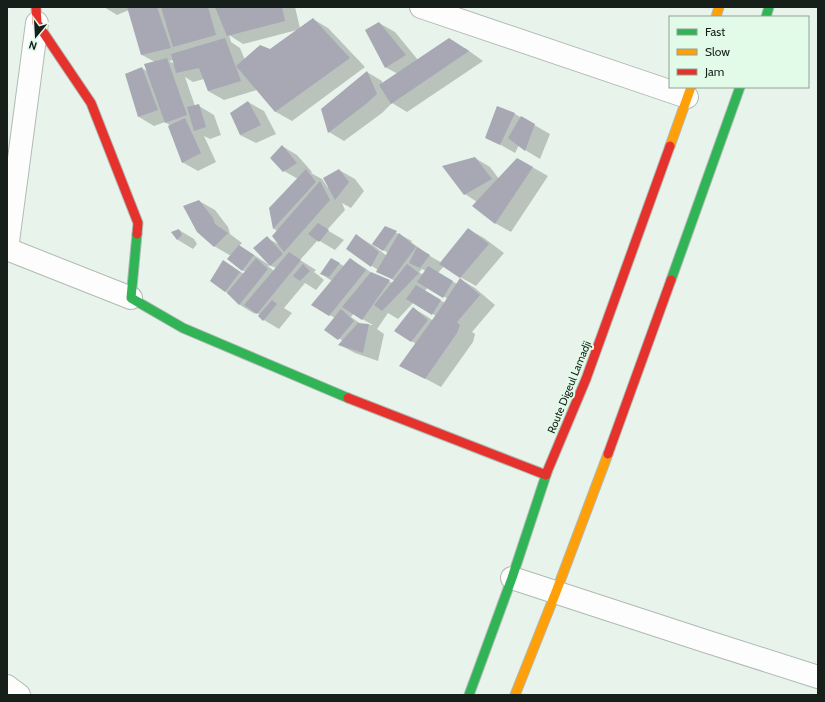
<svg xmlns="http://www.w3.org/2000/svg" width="825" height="702" viewBox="0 0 825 702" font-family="Cabin,sans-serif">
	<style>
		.shadow { fill: #0003; fill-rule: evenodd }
		.building { fill: #a7a8b4 }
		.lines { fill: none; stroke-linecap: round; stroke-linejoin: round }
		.street-casing { stroke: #b0bab3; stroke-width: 24 }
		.fast-casing { stroke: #b0bab3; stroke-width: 11 }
		.slow-casing { stroke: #b0bab3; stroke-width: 11 }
		.jam-casing { stroke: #b0bab3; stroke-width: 11 }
		.street { stroke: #fcfdfc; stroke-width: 22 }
		.fast { stroke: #30b455; stroke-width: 9 }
		.slow { stroke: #ff9f0a; stroke-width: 9 }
		.jam { stroke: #e5322d; stroke-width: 9 }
		.labels { text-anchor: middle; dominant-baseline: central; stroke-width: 4; stroke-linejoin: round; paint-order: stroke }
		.street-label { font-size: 11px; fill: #161f19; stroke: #e2fae8 }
	</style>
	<rect width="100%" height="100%" fill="#e8f4eb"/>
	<g class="shadow">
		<path d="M104,7H295L300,28L313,19L328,28L365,67L292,121L276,112L257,90L224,100L208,91L204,79L193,82L185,77L195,106H199L214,115L221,135L210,139L204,136L216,162L198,171L182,162L171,126L165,122L154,126L139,117L126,74L142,68L148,72L155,62L142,55L129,10L117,15ZM297,30L270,51L245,60L240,48L231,42L229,35L243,44ZM174,60L175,64L169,61Z"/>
		<polygon points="379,23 395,32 418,60 465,48 483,61 407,112 392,103 382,113 344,141 329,132 322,109 367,72 382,81 383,84 398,74 385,67"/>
		<polygon points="248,102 264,111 276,134 256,143 240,135"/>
		<polygon points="497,107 515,114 550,134 540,159 525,150 519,145 515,153 487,137"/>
		<polygon points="282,146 297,155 312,172 311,173 322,179 328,188 339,170 355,179 364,191 351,208 342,203 345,210 327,230 344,240 335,250 318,240 300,260 316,270 314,272 318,275 324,280 316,290 305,283 284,308 292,313 279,329 264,320 260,315 256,312 255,314 240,305 225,291 224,261 244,274 246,272 242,270 231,256 214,246 199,201 215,210 228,227 230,234 242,243 239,246 254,255 269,265 268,266 274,271 276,268 271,266 255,248 267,238 280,245 277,231 273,228 298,179 284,171"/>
		<polygon points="475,158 490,167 499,179 518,159 548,176 511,232 495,223 477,202 465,194"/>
		<path d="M385,227L412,241L411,242L430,256L442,263L468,229L484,238L504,253L476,286L460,277L444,266L438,273L457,284L460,279L475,288L495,305L472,332L475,334L473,342L441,387L400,365L416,344L395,331L413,308L428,317L433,321L436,316L414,302L398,319L388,313L377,329L384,334L378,361L355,353L340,345L343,341L326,330L335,318L312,305L332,281L321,274L331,259L344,266L350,259L365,268L373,274L393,283L395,281L377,271L378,270L347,249L356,235L372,245ZM374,244L388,253L387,256L373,245ZM422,269L426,271L423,275L419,272ZM428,287L448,299L445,303L425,291ZM354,313L362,319L373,325L361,324L351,317Z"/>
		<polygon points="179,230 194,239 197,244 193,249 178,240 172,232"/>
	</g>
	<g class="building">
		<polygon points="127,7 157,7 171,48 141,55"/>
		<polygon points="161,7 208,7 216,35 173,47"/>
		<polygon points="215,7 282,7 285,21 227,36"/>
		<polygon points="313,18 350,58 275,112 236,66 260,45 270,49"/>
		<polygon points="379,22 406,55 385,68 365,30"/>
		<polygon points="225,38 241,81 208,91 199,68 176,73 171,54"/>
		<polygon points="449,38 469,51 391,104 379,85"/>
		<polygon points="167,58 187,115 165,123 144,64"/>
		<polygon points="142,67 158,110 138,117 125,74"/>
		<polygon points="367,71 377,94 366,104 328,133 321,109"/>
		<polygon points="248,101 261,125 240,135 230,113"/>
		<polygon points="199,104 206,127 194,131 187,107"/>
		<polygon points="497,106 515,113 500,145 485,138"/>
		<polygon points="521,116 535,124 525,151 508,138"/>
		<polygon points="185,118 201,153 182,163 168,126"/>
		<polygon points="282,145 297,163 283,172 270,158"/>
		<polygon points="475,157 492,179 464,195 442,166"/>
		<polygon points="517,158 533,167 495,224 472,206"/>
		<polygon points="306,169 316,182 273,229 269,208"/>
		<polygon points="339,169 349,182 335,200 323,178"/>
		<polygon points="320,181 330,200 284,252 272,236"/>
		<polygon points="199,200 213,218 215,224 228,233 214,247 197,232 183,206"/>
		<polygon points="318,223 329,230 319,242 308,234"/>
		<polygon points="385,226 397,231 383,251 372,244"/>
		<polygon points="468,228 489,244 460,278 439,264"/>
		<polygon points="179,229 182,235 177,240 171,232"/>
		<polygon points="399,233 416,247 392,279 376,272"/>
		<polygon points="356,234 379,252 371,267 346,249"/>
		<polygon points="267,236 283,254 270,266 253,248"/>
		<polygon points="239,245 254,255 242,271 227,259"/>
		<polygon points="417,247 430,255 420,268 409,263"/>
		<polygon points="289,252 301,260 257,314 244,305"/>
		<polygon points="256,258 268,269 239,305 227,293"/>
		<polygon points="331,258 340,263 329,277 320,274"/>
		<polygon points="350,258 366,270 329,316 311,305"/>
		<polygon points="223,260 240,272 225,292 210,281"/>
		<polygon points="303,264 310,271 300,281 293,276"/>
		<polygon points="407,264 419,273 382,311 374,305"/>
		<polygon points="428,266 453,281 443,298 417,282"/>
		<polygon points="371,272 390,280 362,320 342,307"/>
		<polygon points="460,278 480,295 457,322 460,325 457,333 425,379 399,366 440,309"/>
		<polygon points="416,285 441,300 432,315 406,299"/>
		<polygon points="272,300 277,304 263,321 258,316"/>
		<polygon points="413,307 428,320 411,342 394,331"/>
		<polygon points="341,309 354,321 338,340 324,330"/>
		<polygon points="358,323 369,324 363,353 338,345"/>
	</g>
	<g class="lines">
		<g class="street-casing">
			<g id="street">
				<polyline points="421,7 687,97"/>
				<polyline points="7,249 37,23"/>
				<polyline points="7,249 131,298"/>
				<polyline points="512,578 705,641 818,677"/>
				<polyline points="7,686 19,695"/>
			</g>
		</g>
		<g class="fast-casing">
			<g id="fast">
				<polyline points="766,17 769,7"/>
				<polyline points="137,234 131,298 183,328 348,398"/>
				<polyline points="671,280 740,87"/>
				<polyline points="469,695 512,578 547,472"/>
			</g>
		</g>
		<g class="slow-casing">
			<g id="slow">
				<polyline points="716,17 719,7"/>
				<polyline points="670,146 691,87"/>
				<polyline points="515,695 556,592 608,454"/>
			</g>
		</g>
		<g class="jam-casing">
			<g id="jam">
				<polyline points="36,7 37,23 91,103 138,223 137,234"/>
				<polyline points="348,398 546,475"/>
				<polyline points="608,454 671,280"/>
				<polyline points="547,472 586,379 670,146"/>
			</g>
		</g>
		<use href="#street" class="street"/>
		<use href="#fast" class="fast"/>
		<use href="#slow" class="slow"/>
		<use href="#jam" class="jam"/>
	</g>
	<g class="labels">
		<g class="street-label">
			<text transform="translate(569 387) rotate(-68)">Route Digeul Lamadji</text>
		</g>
	</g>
	<rect width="825" height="702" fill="none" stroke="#161f19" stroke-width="16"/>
	<rect x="669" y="16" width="140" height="72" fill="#e2fae8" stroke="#90a295"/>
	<rect x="677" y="29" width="20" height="6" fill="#30b455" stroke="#90a295"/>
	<text x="705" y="36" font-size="12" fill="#161f19">Fast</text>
	<rect x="677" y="49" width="20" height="6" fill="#ff9f0a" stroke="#90a295"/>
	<text x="705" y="56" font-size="12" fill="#161f19">Slow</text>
	<rect x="677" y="69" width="20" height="6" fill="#e5322d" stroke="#90a295"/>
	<text x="705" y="76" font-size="12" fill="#161f19">Jam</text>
	<g transform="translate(36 36) rotate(198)" stroke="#e2fae8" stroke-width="3" paint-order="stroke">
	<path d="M0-3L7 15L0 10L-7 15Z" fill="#161f19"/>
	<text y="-6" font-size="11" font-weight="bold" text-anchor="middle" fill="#161f19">N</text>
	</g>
</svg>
